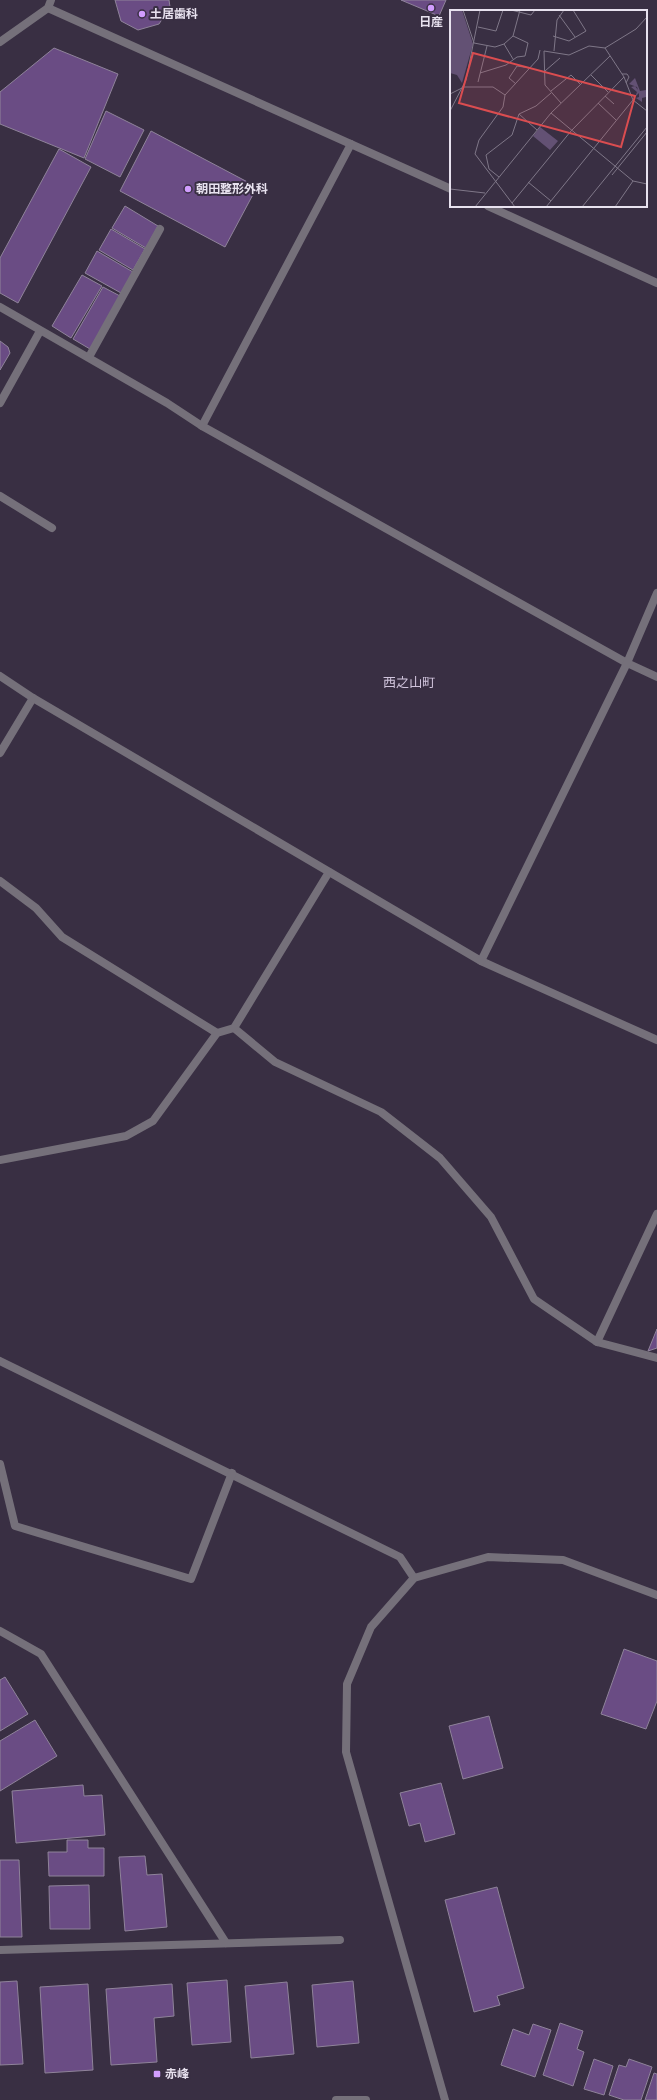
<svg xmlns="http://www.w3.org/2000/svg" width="657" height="2100" viewBox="0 0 657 2100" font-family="'Asap Condensed','Noto Sans JP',sans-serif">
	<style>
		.building { fill: #6a4c84; stroke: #8f839a }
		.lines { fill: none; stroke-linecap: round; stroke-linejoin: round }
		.minor { stroke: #75707a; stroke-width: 8 }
		.tertiary { stroke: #75707a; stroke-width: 8 }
		.poi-dot { fill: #d19dfe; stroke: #392f43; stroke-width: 1.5 }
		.labels { text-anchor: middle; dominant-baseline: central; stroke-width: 4; stroke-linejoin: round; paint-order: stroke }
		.poi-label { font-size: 12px; font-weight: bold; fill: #e8e2ef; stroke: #392f43; text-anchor: start }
		.neighbourhood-label { font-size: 13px; fill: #d0c4dc; stroke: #392f43 }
		.inset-road { fill: none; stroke: #7f7788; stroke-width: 1 }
		.view { fill: #da4d50; fill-opacity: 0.15; stroke: #da4d50; stroke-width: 2 }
		.inset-edge { fill: none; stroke: #e8e2ef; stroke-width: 2 }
	</style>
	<rect width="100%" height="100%" fill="#392f43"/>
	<g class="building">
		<polygon points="115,0 169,0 170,7 159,24 138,30 121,21"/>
		<polygon points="401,0 446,0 439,16"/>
		<polygon points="54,48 118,74 84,158 0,124 0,92"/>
		<polygon points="106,111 144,130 120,177 85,159"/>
		<polygon points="151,131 257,187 225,247 120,191"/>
		<polygon points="59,149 91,167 18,303 0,293 0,258"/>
		<polygon points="125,206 158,226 146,248 112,228"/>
		<polygon points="111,229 145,249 133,270 99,250"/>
		<polygon points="97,251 133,272 121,293 85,273"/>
		<polygon points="82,275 102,286 71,338 52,326"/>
		<polygon points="103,287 120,296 90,349 73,339"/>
		<polygon points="0,341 8,347 10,353 0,370"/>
		<polygon points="657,1329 657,1348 648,1351"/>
		<polygon points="624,1649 657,1661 657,1701 646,1729 601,1714"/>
		<polygon points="5,1677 28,1714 0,1731 0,1680"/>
		<polygon points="489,1716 503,1768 463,1779 449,1726"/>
		<polygon points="35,1720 57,1756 0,1791 0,1741"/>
		<polygon points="441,1783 455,1834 425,1842 420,1823 409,1826 400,1793"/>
		<polygon points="83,1785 84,1796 102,1795 105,1835 16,1843 12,1791"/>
		<polygon points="67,1840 88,1840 88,1848 104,1848 104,1876 49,1876 48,1852 67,1852"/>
		<polygon points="145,1856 147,1875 162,1874 167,1927 125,1931 119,1857"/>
		<polygon points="0,1860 19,1860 22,1937 0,1937"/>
		<polygon points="89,1885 90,1929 50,1929 49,1886"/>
		<polygon points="497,1887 524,1988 497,1996 500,2005 474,2012 445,1900"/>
		<polygon points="227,1980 231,2042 192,2045 187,1983"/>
		<polygon points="17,1981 23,2064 0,2065 0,1982"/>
		<polygon points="353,1981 359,2043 317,2047 312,1985"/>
		<polygon points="287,1982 294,2054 251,2058 245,1986"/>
		<polygon points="88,1984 93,2070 45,2073 40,1987"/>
		<polygon points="172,1984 174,2016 154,2018 157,2062 111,2065 106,1989"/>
		<polygon points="560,2023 583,2031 577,2049 584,2052 573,2086 543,2075"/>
		<polygon points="533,2024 551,2030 535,2077 501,2065 513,2029 529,2035"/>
		<polygon points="594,2059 613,2066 604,2095 584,2089"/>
		<polygon points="629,2059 652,2067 641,2100 624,2100 609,2095 619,2065 626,2067"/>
		<polygon points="654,2073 657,2074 657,2100 645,2100"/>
	</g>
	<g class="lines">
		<g class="minor">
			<polyline points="89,357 160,229"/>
			<polyline points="0,403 40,331"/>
			<polyline points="202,426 351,144"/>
			<polyline points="0,496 52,528"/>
			<polyline points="0,753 33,698"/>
			<polyline points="0,881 36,908 62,937 217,1033"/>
			<polyline points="234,1028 275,1062 381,1112 440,1158 491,1217 534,1299 597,1342 657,1358"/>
			<polyline points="0,1160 126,1136 153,1121 217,1033 234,1028 329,872"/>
			<polyline points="597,1342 657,1214"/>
			<polyline points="0,1361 400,1557 414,1578"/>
			<polyline points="0,1464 15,1526 191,1579 232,1473"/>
			<polyline points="0,1631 41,1654 226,1943"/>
			<polyline points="0,1950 340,1940"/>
		</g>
		<g class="tertiary">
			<polyline points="48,8 451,189"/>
			<polyline points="0,42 48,8 51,0"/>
			<polyline points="488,206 657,283"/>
			<polyline points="0,307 167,403 202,426 627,663 657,677"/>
			<polyline points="0,676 33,698 481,961 657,1040"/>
			<polyline points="481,961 627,663 657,593"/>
			<polyline points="336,2100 366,2100"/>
			<polyline points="445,2100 346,1752 347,1684 371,1627 414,1578 488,1557 563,1560 657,1595"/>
		</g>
	</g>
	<g class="poi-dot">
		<circle cx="431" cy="8" r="4"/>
		<circle cx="142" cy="14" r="4"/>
		<circle cx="188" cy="189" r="4"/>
		<rect x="153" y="2070" width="8" height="8" rx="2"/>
	</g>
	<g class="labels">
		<g class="poi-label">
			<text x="150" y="14">土居歯科</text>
			<text x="431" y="22" text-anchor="middle">日産</text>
			<text x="196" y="189">朝田整形外科</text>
			<text x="165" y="2074">赤峰</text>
		</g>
		<g class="neighbourhood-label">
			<text x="409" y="682">西之山町</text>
		</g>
	</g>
	<g transform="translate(450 10)">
		<rect width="197" height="197" fill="#392f43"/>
		<path d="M0,0H12L23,34L12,73L7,65L0,63ZM185,68L190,81L196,80V87L192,88V92L186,88L189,87V83L185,87L187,82L181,77L185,76L188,80L187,77L179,74ZM90,117L108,131L100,140L83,126Z" fill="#635174"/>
		<path class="inset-road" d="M13,0L24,33L45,37L54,34L63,26L70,0M61,0L81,5L85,0M109,5L125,27M197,7L186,19L155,38L174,67L183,90L197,101M28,17L46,21L53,0M103,26L119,31L136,21L123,0M54,34L63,49M104,41L107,10L114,0M95,61L110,48M30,63L56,55L67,47L75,46L78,33L63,26M172,64H177L179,67L176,73M141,65L158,82M28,72L37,36M66,74L59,68L67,56L80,58M101,81L121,65L130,74M0,84L14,77H43L55,85L53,97L29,130L25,144L65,197M55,85L88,49L90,40M155,86L164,94M111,93L95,75L94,41L119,45L139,36L155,38M148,93L166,110M0,101L16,70L30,0M101,103L183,171L197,174M69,104L87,120M162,165L197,122M49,167L39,159L36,145L62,125L69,104L86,96L101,83M78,172L101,191M0,179L35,183M62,193L121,121L174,67M25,197L101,103L160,46M96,197L183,90M132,197L197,117M165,197L183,171"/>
		<path class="view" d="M23,43L185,86L171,137L9,93Z"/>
		<rect width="197" height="197" class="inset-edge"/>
	</g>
</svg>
